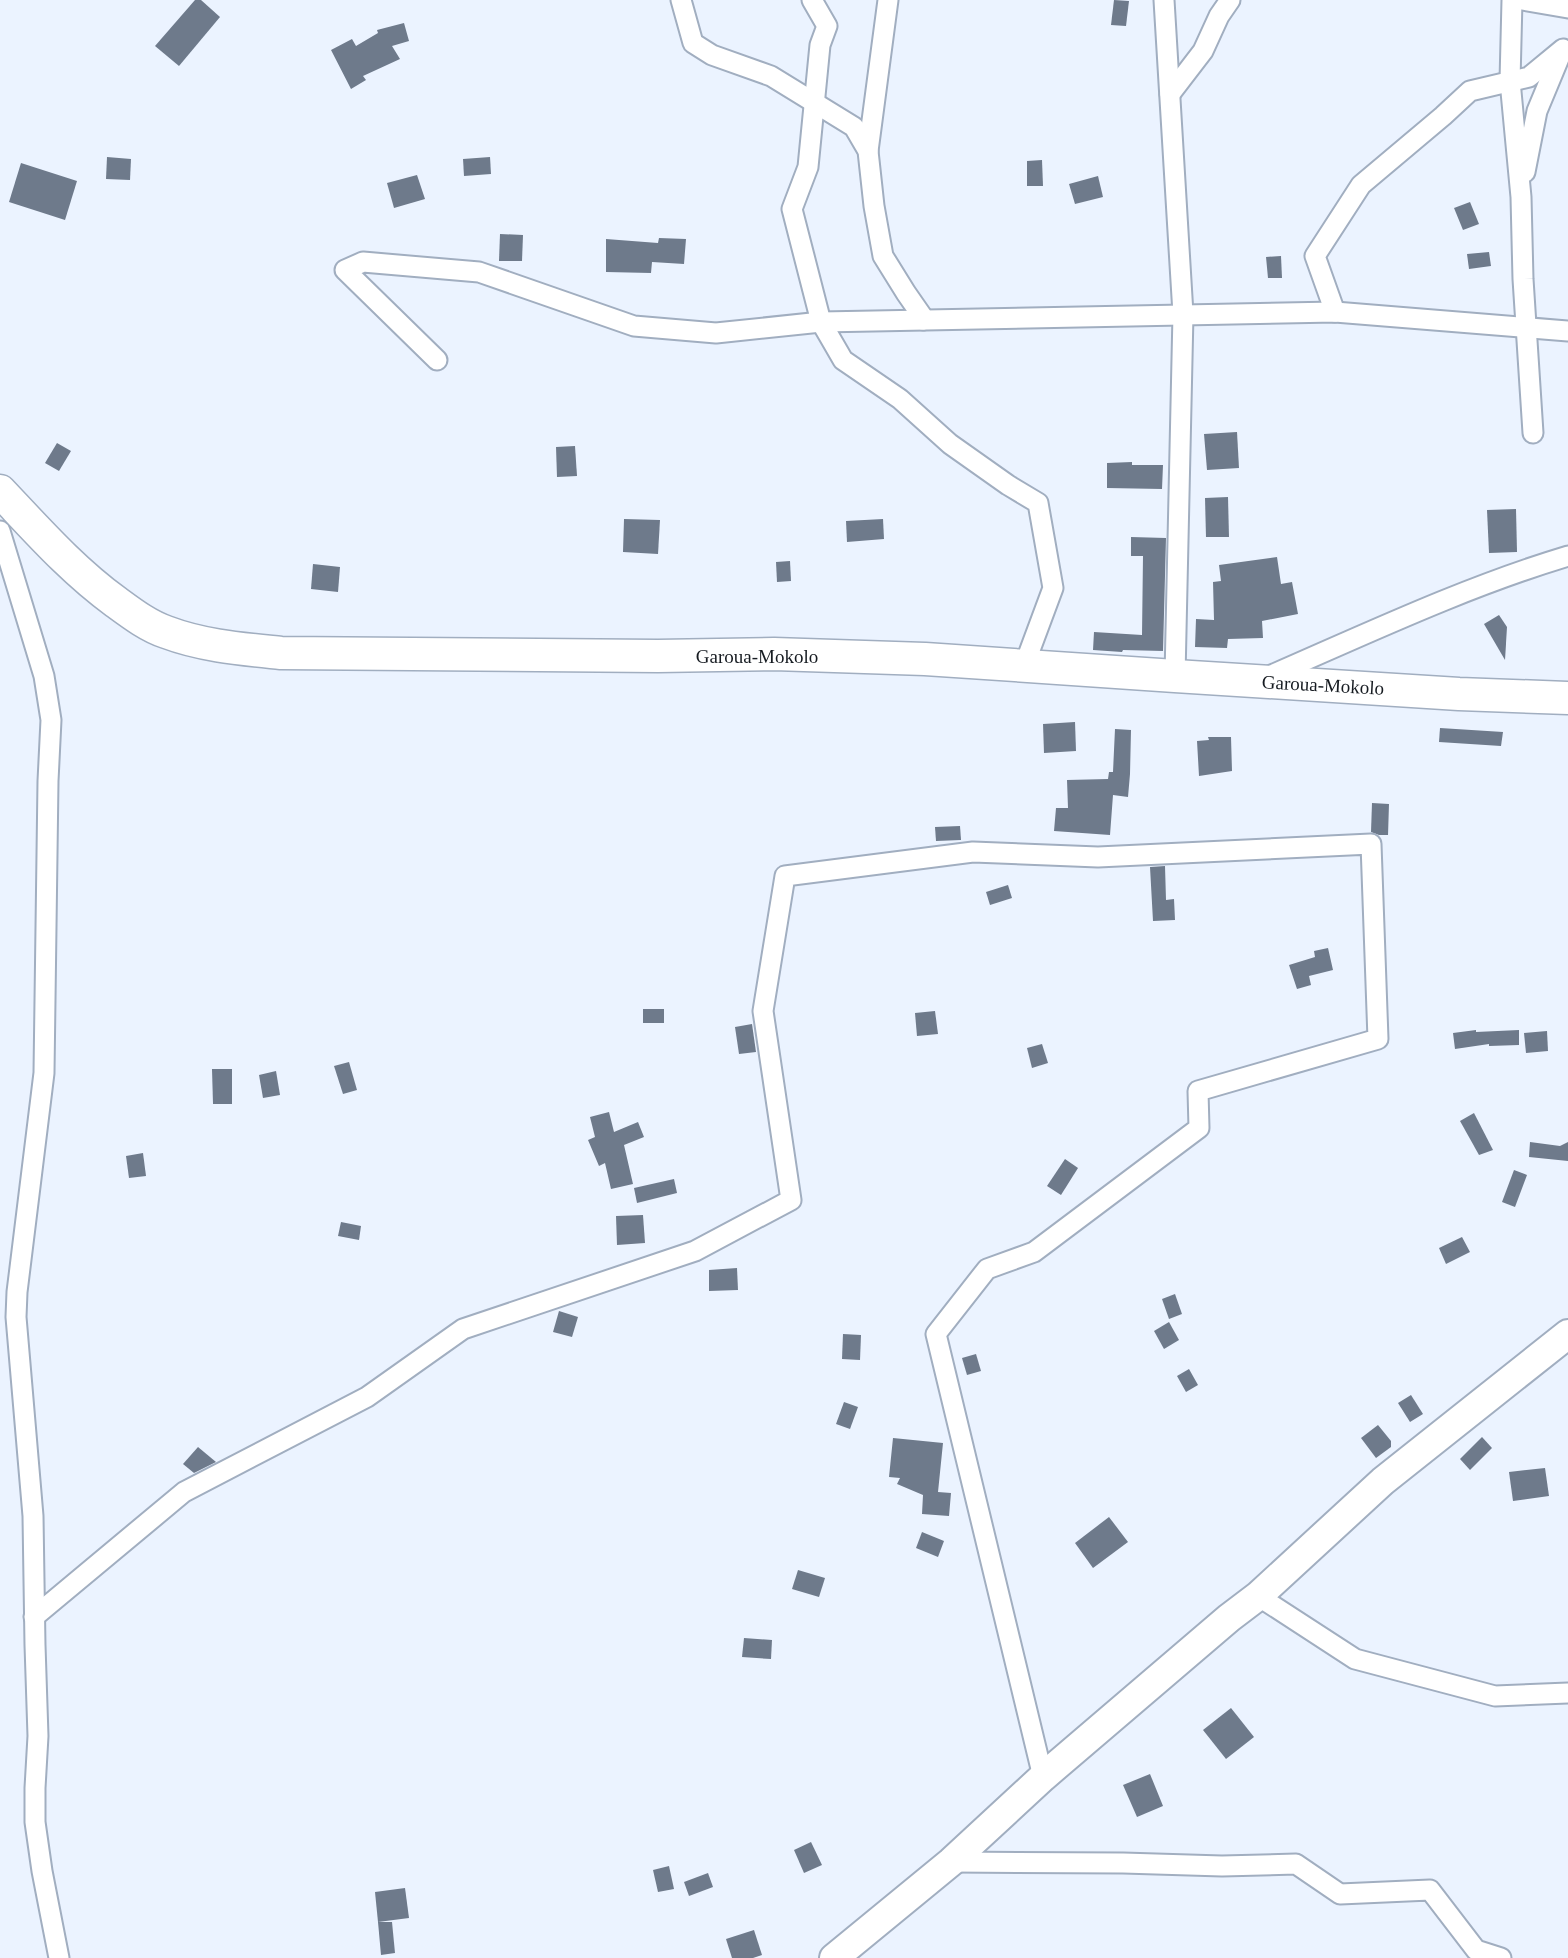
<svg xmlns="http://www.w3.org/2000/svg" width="1568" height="1958" viewBox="0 0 1568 1958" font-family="'Times New Roman',serif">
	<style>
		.building { fill: #6e7a8b }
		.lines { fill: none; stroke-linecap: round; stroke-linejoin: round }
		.minor-casing { stroke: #a1aec0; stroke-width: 23 }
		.secondary-casing { stroke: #a1aec0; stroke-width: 32 }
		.primary-casing { stroke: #a1aec0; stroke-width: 35 }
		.minor { stroke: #fff; stroke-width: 19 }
		.secondary { stroke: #fff; stroke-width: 28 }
		.primary { stroke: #fff; stroke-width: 32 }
		.labels { text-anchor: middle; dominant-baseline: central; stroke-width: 5; stroke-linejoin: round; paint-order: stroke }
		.street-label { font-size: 19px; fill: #161b21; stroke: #fff }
	</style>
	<rect width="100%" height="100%" fill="#ebf3ff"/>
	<g class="building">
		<polygon points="195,0 201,0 220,17 179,66 155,46"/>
		<polygon points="1114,0 1129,1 1126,26 1111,25"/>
		<polygon points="404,23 409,41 392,46 400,59 363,76 366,80 351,89 331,50 352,39 356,46 378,33 377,30"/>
		<polygon points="107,157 131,159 130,180 106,179"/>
		<polygon points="490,157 491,174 464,176 463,159"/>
		<polygon points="1042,160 1043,186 1027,186 1027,161"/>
		<polygon points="21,163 77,181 65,220 9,202"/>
		<polygon points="417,175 425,199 394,208 387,183"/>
		<polygon points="1098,176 1103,197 1075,204 1069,184"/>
		<polygon points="1470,202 1479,224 1463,230 1454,208"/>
		<polygon points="500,234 523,235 522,261 499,261"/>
		<polygon points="659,238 686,239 684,264 652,262 651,273 606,272 606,239 658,243"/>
		<polygon points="1489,252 1491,266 1469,269 1467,254"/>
		<polygon points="1281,256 1282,278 1268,278 1266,257"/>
		<polygon points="1237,432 1239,468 1207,470 1204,434"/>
		<polygon points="57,443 71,451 59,471 45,463"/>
		<polygon points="575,446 577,476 557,477 556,447"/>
		<polygon points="1132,462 1132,465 1163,465 1162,489 1107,488 1107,463"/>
		<polygon points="1228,497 1229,537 1206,537 1205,498"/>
		<polygon points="1516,509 1517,552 1489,553 1487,510"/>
		<polygon points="624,519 660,520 658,554 623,552"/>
		<polygon points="883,519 884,539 847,542 846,521"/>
		<polygon points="1131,537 1166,538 1163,651 1123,650 1122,652 1093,650 1094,632 1142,635 1143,556 1131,556"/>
		<polygon points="1277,557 1281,584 1292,582 1298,614 1262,621 1263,638 1228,639 1227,648 1195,647 1196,619 1214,620 1213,582 1221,581 1219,565"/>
		<polygon points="790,561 791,581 777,582 776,562"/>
		<polygon points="313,564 340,567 338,592 311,589"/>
		<polygon points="1499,615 1507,627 1505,660 1484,624"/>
		<polygon points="1075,722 1076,751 1044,753 1043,724"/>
		<polygon points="1440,728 1503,732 1501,746 1439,742"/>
		<polygon points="1115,729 1131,730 1130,774 1128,797 1113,795 1110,835 1054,831 1056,808 1068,808 1067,780 1108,779 1109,772 1113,772"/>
		<polygon points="1208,737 1231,737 1232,771 1199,776 1197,741 1209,740"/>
		<polygon points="1372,803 1389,804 1388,835 1379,835 1371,832"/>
		<polygon points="960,826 961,840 936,841 935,827"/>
		<polygon points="1165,866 1166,900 1174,899 1175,920 1153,921 1150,867"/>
		<polygon points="1008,885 1012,898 990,905 986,892"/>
		<polygon points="1328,948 1333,970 1309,976 1311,985 1297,989 1289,965 1315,957 1314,951"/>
		<rect x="643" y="1009" width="21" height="14"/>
		<polygon points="935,1011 938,1034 917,1036 915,1013"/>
		<polygon points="752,1024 756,1052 739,1054 735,1027"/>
		<polygon points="1476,1030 1476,1032 1519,1030 1519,1045 1489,1046 1489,1044 1455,1049 1453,1033"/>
		<polygon points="1547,1031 1548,1051 1526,1053 1524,1033"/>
		<polygon points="1042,1044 1048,1063 1032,1068 1027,1048"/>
		<polygon points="349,1062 357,1090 343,1094 334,1066"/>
		<polygon points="212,1069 232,1069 232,1104 213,1104"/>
		<polygon points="276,1071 280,1095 263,1098 259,1075"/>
		<polygon points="609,1112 614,1132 638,1122 644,1137 624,1145 633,1184 611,1189 605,1163 599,1166 588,1140 595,1137 590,1117"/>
		<polygon points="1474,1113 1493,1150 1479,1155 1460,1121"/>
		<polygon points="1530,1142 1560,1146 1568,1142 1568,1161 1529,1157"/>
		<polygon points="143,1153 146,1176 129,1178 126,1156"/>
		<polygon points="1065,1159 1078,1168 1061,1195 1047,1186"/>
		<polygon points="1514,1170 1527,1175 1515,1207 1502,1202"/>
		<polygon points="674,1179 677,1193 637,1203 634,1188"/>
		<polygon points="643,1215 645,1243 617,1245 616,1216"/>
		<polygon points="341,1222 361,1226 359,1240 338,1236"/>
		<polygon points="1462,1237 1470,1252 1446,1264 1439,1248"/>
		<polygon points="737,1268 738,1290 709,1291 709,1270"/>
		<polygon points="1175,1294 1182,1314 1169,1319 1162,1299"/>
		<polygon points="559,1311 578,1317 572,1337 553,1332"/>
		<polygon points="1169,1322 1179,1340 1164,1349 1154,1331"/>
		<polygon points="843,1334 861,1335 860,1360 842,1359"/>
		<polygon points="976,1354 981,1371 967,1375 962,1358"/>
		<polygon points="1189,1369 1198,1385 1186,1392 1177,1376"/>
		<polygon points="1411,1395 1423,1414 1410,1422 1398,1403"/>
		<polygon points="844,1402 858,1407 850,1429 836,1424"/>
		<polygon points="1378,1425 1391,1441 1391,1447 1376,1458 1361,1438"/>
		<polygon points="1482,1437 1492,1448 1470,1470 1460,1459"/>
		<polygon points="893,1438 943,1443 938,1492 951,1493 949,1516 922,1514 923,1495 897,1484 900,1478 889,1477"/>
		<polygon points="198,1447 216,1462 194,1473 183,1464"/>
		<polygon points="1545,1468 1549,1496 1513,1501 1509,1472"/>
		<polygon points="1109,1517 1128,1542 1093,1568 1075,1543"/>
		<polygon points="922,1532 944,1541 938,1557 916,1548"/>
		<polygon points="798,1570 825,1578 819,1597 792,1589"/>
		<polygon points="744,1638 772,1640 771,1659 742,1657"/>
		<polygon points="1231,1708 1254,1737 1226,1759 1203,1730"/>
		<polygon points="1150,1774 1163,1806 1137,1817 1123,1785"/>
		<polygon points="811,1842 822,1865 804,1873 794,1850"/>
		<polygon points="669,1866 674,1889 658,1892 653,1870"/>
		<polygon points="708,1873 713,1887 689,1896 684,1882"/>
		<polygon points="405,1888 409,1918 378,1922 375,1892"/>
		<polygon points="378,1922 392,1922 395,1953 381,1955"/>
		<polygon points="754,1930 762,1955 753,1958 732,1958 726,1939"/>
	</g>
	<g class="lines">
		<g class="minor-casing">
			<g id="minor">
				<polyline points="681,0 693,43 712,55 771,76 854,127 868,151 874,206 883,256 906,293 922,316 923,320"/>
				<polyline points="812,0 827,26 820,45 808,167 792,209 821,322 843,360 900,399 950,444 1008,485 1038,503 1053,588 1024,666"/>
				<polyline points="1164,0 1183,314 1175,676"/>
				<polyline points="1512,0 1510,81 1521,197 1523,279 1533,433"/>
				<polyline points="1522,0 1568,8"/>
				<polyline points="1170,94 1203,51 1219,16 1230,0"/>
				<polyline points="868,151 888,0"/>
				<polyline points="1525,172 1537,111 1562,51"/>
				<polyline points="1335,312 1315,256 1361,185 1443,116 1470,91 1529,77 1563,49"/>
				<polyline points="437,360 345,270 363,262 479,272 634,326 716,333 821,322 1335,312 1568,331"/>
				<polyline points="0,531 44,676 51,720 48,781 44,1073 17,1292 16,1317 33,1516 35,1645 38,1736 35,1788 35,1822 42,1871 59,1958"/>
				<path d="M1267,677C1366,634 1465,587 1568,556"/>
				<polyline points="1258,1596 1355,1659 1495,1696 1568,1693"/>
				<polyline points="34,1617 184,1492 367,1397 463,1329 695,1251 791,1200 763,1011 785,876 973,852 1098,857 1371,844 1378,1039 1198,1091 1199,1128 1034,1252 987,1269 936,1334 1043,1777"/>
				<polyline points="951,1862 1123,1863 1222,1866 1296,1864 1340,1894 1430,1890 1476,1950 1501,1958"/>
			</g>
		</g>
		<g class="secondary-casing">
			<polyline id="secondary" points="834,1958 951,1862 1043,1777 1229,1618 1258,1596 1383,1481 1568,1334"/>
		</g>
		<g class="primary-casing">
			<path id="primary" d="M0,491C37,530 72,570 116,602C131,613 148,626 166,632C203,646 242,649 281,653L658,656L774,654L925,659L1175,676L1459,694L1568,698"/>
		</g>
		<use href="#minor" class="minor"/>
		<use href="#secondary" class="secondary"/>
		<use href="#primary" class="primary"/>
	</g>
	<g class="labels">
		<g class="street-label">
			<text x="757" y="656">Garoua-Mokolo</text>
			<text transform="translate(1323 685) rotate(3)">Garoua-Mokolo</text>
		</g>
	</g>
</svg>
